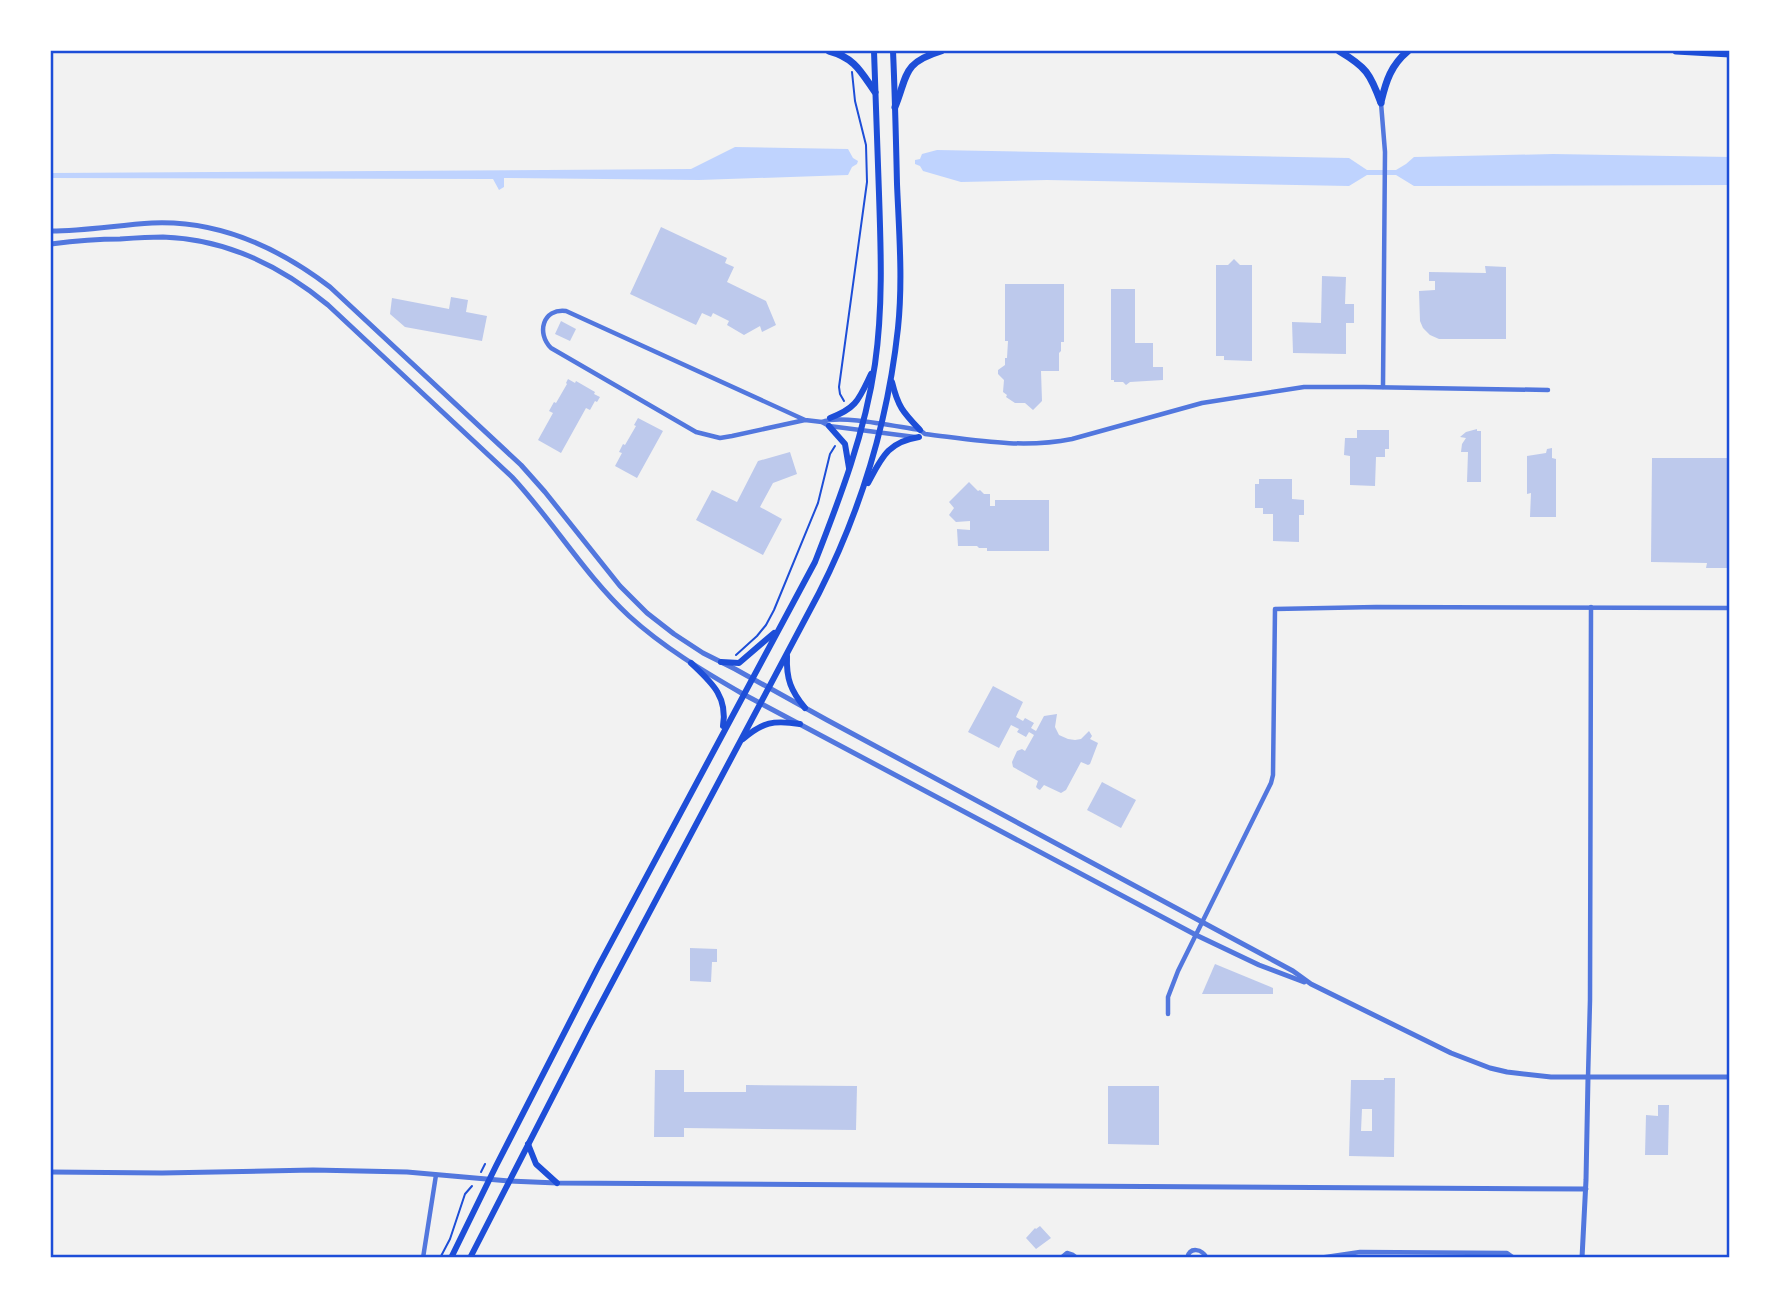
<svg xmlns="http://www.w3.org/2000/svg" width="1781" height="1309" viewBox="0 0 1781 1309" font-family="'Asap Condensed',sans-serif">
	<style>
		.water { fill: #bfd3fe }
		.building { fill: #bdc9ec; fill-rule: evenodd }
		.lines { fill: none; stroke-linecap: round; stroke-linejoin: round }
		.path { stroke: #1d4ed8; stroke-width: 2 }
		.minor { stroke: #5277de; stroke-width: 4.5 }
		.tertiary { stroke: #5277de; stroke-width: 5 }
		.secondary { stroke: #1d4ed8; stroke-width: 6 }
		.primary { stroke: #1d4ed8; stroke-width: 7 }
		.neatline { fill: none; stroke: #1d4ed8; stroke-width: 2.5 }
	</style>
	<rect width="100%" height="100%" fill="#f2f2f2"/>
	<g class="water">
		<polygon points="735,147 848,149 853,158 858,161 857,164 852,167 848,175 699,180 504,178 504,187 499,190 493,179 51,178 51,173 691,169"/>
		<polygon points="937,150 1349,158 1367,170 1396,170 1406,164 1414,157 1553,154 1730,157 1730,185 1414,186 1396,175 1367,175 1349,186 1047,180 961,182 923,171 920,166 915,164 915,160 920,159 922,154"/>
	</g>
	<g class="building">
		<polygon points="661,227 727,258 725,263 734,267 727,282 766,301 776,325 762,332 760,326 744,335 727,325 729,321 713,313 711,317 702,313 696,325 630,294"/>
		<polygon points="1234,259 1240,265 1252,265 1252,361 1224,360 1224,356 1216,356 1216,265 1228,265"/>
		<polygon points="1485,266 1506,267 1506,339 1439,339 1430,335 1423,328 1420,321 1419,291 1435,290 1435,281 1429,281 1429,272 1486,273"/>
		<polygon points="1322,276 1346,277 1345,304 1354,304 1354,323 1346,323 1346,354 1293,353 1292,322 1321,323"/>
		<polygon points="1005,284 1064,284 1064,342 1061,342 1061,351 1059,353 1059,371 1041,371 1042,401 1033,410 1025,403 1015,403 1006,397 1007,395 1003,392 1004,380 998,374 998,370 1005,365 1005,358 1007,358 1008,341 1005,341"/>
		<polygon points="1111,289 1135,289 1135,343 1153,343 1153,367 1163,367 1163,380 1130,382 1126,385 1123,382 1114,382 1114,380 1111,380"/>
		<polygon points="451,297 468,300 466,312 487,316 482,341 405,327 390,314 392,298 449,309"/>
		<polygon points="561,321 576,329 570,341 555,334"/>
		<polygon points="568,379 575,383 576,381 595,392 594,394 600,397 597,402 595,401 590,410 586,408 561,453 538,440 553,413 549,411 554,402 556,403 567,384 566,383"/>
		<polygon points="638,418 663,431 637,478 615,466 622,453 619,452 623,444 625,445 636,426 634,425"/>
		<polygon points="1477,429 1477,431 1481,431 1481,482 1467,482 1468,452 1461,452 1462,444 1466,438 1460,437 1466,432"/>
		<polygon points="1357,430 1389,430 1389,449 1385,449 1385,457 1376,457 1375,486 1350,485 1350,456 1344,455 1345,438 1357,438"/>
		<polygon points="1552,448 1552,458 1556,459 1556,517 1530,517 1531,493 1527,494 1527,456 1546,453 1547,449"/>
		<polygon points="790,452 797,474 773,483 760,507 782,519 763,555 696,520 712,490 737,502 758,461"/>
		<polygon points="1652,458 1730,458 1730,568 1706,568 1707,563 1651,562"/>
		<polygon points="1259,479 1292,479 1292,499 1304,500 1304,515 1299,515 1299,542 1273,541 1273,514 1263,514 1263,508 1255,508 1255,484 1259,484"/>
		<polygon points="969,482 978,491 980,490 984,494 990,494 990,506 995,506 995,500 1049,500 1049,551 987,551 987,548 979,548 977,546 958,546 957,529 970,530 970,521 956,522 949,515 954,508 949,502"/>
		<polygon points="993,686 1023,702 1016,717 1023,721 1025,718 1034,723 1031,728 1036,731 1044,716 1057,714 1055,727 1059,735 1068,739 1075,740 1081,739 1089,731 1092,736 1090,739 1098,743 1090,764 1088,765 1081,762 1066,790 1061,793 1044,785 1040,790 1038,789 1036,787 1038,781 1013,767 1012,762 1017,751 1022,749 1025,751 1034,735 1029,732 1026,737 1017,732 1019,729 1011,725 999,748 968,732"/>
		<polygon points="1102,782 1136,800 1121,828 1087,810"/>
		<polygon points="690,948 717,949 717,962 712,962 711,982 690,981"/>
		<polygon points="1215,964 1273,988 1273,994 1202,994"/>
		<polygon points="655,1070 684,1070 684,1092 746,1092 746,1085 857,1086 856,1130 684,1128 684,1137 654,1137"/>
		<path d="M1384,1078H1395L1394,1157L1349,1156L1351,1080H1384ZM1362,1109H1372V1131H1361Z"/>
		<polygon points="1108,1086 1159,1086 1159,1145 1108,1144"/>
		<polygon points="1658,1105 1669,1105 1668,1155 1645,1155 1646,1115 1658,1116"/>
		<polygon points="1040,1226 1051,1238 1036,1249 1026,1238 1035,1228 1036,1229"/>
	</g>
	<g class="lines">
		<g class="path">
			<polyline points="844,401 840,394 839,387 867,182 866,145 855,101 852,72"/>
			<polyline points="736,655 757,636 766,625 774,610 818,503 830,454 835,446"/>
			<polyline points="481,1172 485,1164"/>
			<polyline points="440,1258 450,1239 465,1194 472,1186"/>
		</g>
		<g class="minor">
			<polyline points="1381,103 1385,152 1383,387"/>
			<path d="M805,420L732,436L720,438L696,432L551,348C536,333 543,308 566,311L805,420L822,422L829,426L915,437"/>
			<path d="M822,422C840,414 898,427 920,430L925,434C975,440 1022,449 1072,439L1202,403L1304,387H1364L1548,390"/>
			<polyline points="1168,1014 1168,997 1178,971 1271,783 1273,775 1275,609 1376,607 1730,608"/>
			<polyline points="1588,1078 1590,1000 1591,607"/>
			<polyline points="423,1258 436,1175"/>
			<polyline points="1061,1258 1067,1253 1073,1255 1077,1258"/>
			<path d="M1187,1258C1190,1246 1202,1249 1207,1258"/>
			<polyline points="1319,1258 1360,1252 1507,1253 1514,1258"/>
		</g>
		<g class="tertiary">
			<path d="M51,231C85,231 118,225 152,223C218,220 279,248 330,287L521,465L545,492L620,586L647,613L674,634L703,653L735,669L827,720L1293,971L1311,984L1451,1053L1490,1068L1507,1072L1551,1077H1730"/>
			<path d="M51,244C74,241 97,239 120,239C134,238 149,237 163,237C225,239 281,266 328,305L512,477C553,521 584,574 629,616C663,647 703,671 743,694L1196,935L1259,965L1304,982"/>
			<polyline points="51,1172 162,1173 313,1170 407,1172 509,1181 557,1183 1586,1189"/>
			<polyline points="1582,1258 1586,1180 1588,1078"/>
		</g>
		<g class="secondary">
			<path d="M892,382C898,407 903,412 920,430"/>
			<path d="M830,418C857,408 859,399 871,374"/>
			<polyline points="829,426 845,444 849,468"/>
			<path d="M868,483C882,457 888,442 919,437"/>
			<path d="M787,656C786,679 791,691 805,708"/>
			<polyline points="721,662 739,663 774,633"/>
			<path d="M691,663C711,682 728,696 723,726"/>
			<path d="M743,739C763,722 773,720 800,724"/>
			<polyline points="528,1144 536,1164 557,1183"/>
			<path d="M451,1258L496,1166L598,967L815,562C840,498 865,433 875,364C883,308 881,251 879,194C877,146 876,99 874,51"/>
			<path d="M470,1258L589,1026L819,593C861,510 888,421 898,328C903,280 899,232 897,184C896,140 895,95 893,51"/>
		</g>
		<g class="primary">
			<path d="M829,51C855,58 861,72 875,92"/>
			<path d="M1339,51C1366,67 1370,73 1381,103"/>
			<polyline points="1676,51 1730,54"/>
			<path d="M1381,102C1386,81 1391,65 1408,51"/>
			<path d="M895,107C908,75 902,63 941,51"/>
		</g>
	</g>
	<rect width="1781" height="1309" fill="none" stroke="#ffffff" stroke-width="105"/>
	<rect x="52" y="52" width="1676" height="1204" class="neatline"/>
</svg>
